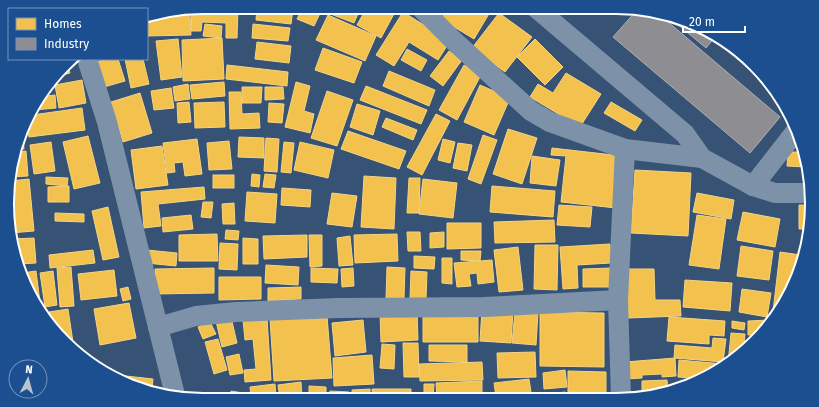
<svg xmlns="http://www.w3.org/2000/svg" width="819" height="407" viewBox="0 0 819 407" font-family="'Fira Sans',sans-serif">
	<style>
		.homes { fill: #f2c14e; stroke: #f6d483 }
		.industry { fill: #8d8d92; stroke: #afafb3 }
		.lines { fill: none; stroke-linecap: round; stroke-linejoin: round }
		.minor { stroke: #7d92a8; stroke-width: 20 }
		.rim { fill: none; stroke: #fff; stroke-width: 2 }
	</style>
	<rect width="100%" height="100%" fill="#365274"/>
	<g class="homes">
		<polygon points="257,7 279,7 293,9 291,24 256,20"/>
		<polygon points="303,7 323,7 314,26 297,19"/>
		<polygon points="331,7 361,7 354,23 328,13"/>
		<polygon points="367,7 386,7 395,12 381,38 357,25"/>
		<polygon points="449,7 493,7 474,39 441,19"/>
		<polygon points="194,8 238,9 237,38 226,38 226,23 202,22 201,31 191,31 192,9"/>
		<polygon points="403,12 450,41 438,60 409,42 394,66 376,55"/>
		<polygon points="499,13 532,37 505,72 472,48"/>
		<polygon points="190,14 191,35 147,36 147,16 158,15"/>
		<polygon points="328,15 376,36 365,61 316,40"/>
		<polygon points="205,24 222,26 221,38 203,36"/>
		<polygon points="253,24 290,28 288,41 252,38"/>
		<polygon points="222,38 224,79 183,81 182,40"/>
		<polygon points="178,39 182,77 161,80 156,41"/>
		<polygon points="535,39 563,67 545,85 517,57"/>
		<polygon points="257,42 291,46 289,63 255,59"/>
		<polygon points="323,48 362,62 354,83 315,70"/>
		<polygon points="407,49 427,60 421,71 401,60"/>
		<polygon points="449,51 462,60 443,86 430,76"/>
		<polygon points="108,59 118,59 125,81 104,87 96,62"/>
		<polygon points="125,59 143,59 149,84 131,88"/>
		<polygon points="67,65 70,73 56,77"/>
		<polygon points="227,65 288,72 287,86 226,79"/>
		<polygon points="464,65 481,75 457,120 439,110"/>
		<polygon points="389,71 435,90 429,106 383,86"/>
		<polygon points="566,73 601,94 580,127 530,97 538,84 553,93"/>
		<polygon points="82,80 86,103 59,108 55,85"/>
		<polygon points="224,82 225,96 192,99 190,85"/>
		<polygon points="296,82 310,86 304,111 314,114 310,133 285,127"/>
		<polygon points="188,84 190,99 175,101 173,87"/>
		<polygon points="480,85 510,98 494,135 464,122"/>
		<polygon points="366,86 427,110 421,124 360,100"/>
		<polygon points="242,87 262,87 261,103 242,103"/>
		<polygon points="265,87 283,87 284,99 265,100"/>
		<polygon points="171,88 174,108 154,110 151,91"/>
		<polygon points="327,91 353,100 337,146 311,138"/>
		<polygon points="229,92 241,92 242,114 259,113 260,128 230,129"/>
		<polygon points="140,93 152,133 123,142 111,102"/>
		<polygon points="55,95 56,108 34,110 39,97"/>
		<polygon points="189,102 191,122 178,123 177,103"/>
		<polygon points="224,102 225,127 195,128 194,103"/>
		<polygon points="611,102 642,120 635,131 604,113"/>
		<polygon points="269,103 284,104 282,123 268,122"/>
		<polygon points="357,104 380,111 373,135 350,127"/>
		<polygon points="82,108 85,130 29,137 27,126 32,115"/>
		<polygon points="436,114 450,121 422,175 407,167"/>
		<polygon points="386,118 417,130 413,140 382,127"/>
		<polygon points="508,129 537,138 522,184 493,174"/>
		<polygon points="348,131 406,151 399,169 341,149"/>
		<polygon points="483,135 497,140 481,184 468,179"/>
		<polygon points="23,136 24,149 17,149"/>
		<polygon points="88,136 100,183 74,189 63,142"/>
		<polygon points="239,137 264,138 264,158 238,157"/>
		<polygon points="266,138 279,139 277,172 264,171"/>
		<polygon points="197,139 202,174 185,176 183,162 174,163 175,172 167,173 163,143"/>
		<polygon points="443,139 455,142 450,163 438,160"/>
		<polygon points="229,141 232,169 209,170 207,143"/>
		<polygon points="51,142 55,171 34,174 30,145"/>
		<polygon points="284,142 294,143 291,173 281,172"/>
		<polygon points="300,142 334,150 328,178 294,170"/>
		<polygon points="458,143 472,145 467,171 453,168"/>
		<polygon points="162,146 168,185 136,189 131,150"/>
		<polygon points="552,148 622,156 616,208 561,202 566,156 551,155"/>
		<polygon points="26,151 28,176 10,177 11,165 16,152"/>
		<polygon points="788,152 803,152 805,167 787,166"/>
		<polygon points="532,156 560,160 556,186 530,183"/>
		<polygon points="635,170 691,173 688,236 631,233"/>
		<polygon points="252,174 260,175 259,187 251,186"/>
		<polygon points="265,174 276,175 274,188 263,187"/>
		<rect x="213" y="175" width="21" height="13"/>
		<polygon points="364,176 396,178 394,229 361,227"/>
		<polygon points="46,177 68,178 67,186 46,184"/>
		<polygon points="409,178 420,178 419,213 407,213"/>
		<polygon points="29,179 34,231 10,233 9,222 10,181"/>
		<polygon points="423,179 457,183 453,218 419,214"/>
		<polygon points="69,186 69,202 48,202 48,187"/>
		<polygon points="492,186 555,191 553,217 490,212"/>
		<polygon points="204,187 205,199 158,204 161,226 144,228 141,192"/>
		<polygon points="282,188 311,190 310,207 281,205"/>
		<polygon points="247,192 277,194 275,223 245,221"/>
		<polygon points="332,193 357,196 352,227 327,224"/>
		<polygon points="697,193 734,200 731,219 693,212"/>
		<polygon points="203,202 213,202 211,218 201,217"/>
		<polygon points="234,203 235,224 223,224 222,204"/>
		<polygon points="559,205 592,207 590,227 557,225"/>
		<polygon points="799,205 810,205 812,216 808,229 799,229"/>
		<polygon points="108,207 119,257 103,260 92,211"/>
		<polygon points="743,212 780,219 775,247 737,240"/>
		<polygon points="55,213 84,214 84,222 55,221"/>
		<polygon points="191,215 193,229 163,232 162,218"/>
		<polygon points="697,215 726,219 719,269 689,265"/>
		<polygon points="554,220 555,242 495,243 494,222"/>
		<polygon points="447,223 481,223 481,248 447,249"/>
		<polygon points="226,230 239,231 238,240 225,239"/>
		<polygon points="407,232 420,232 421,251 408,251"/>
		<polygon points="444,232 444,247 430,248 430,233"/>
		<polygon points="217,234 218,261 179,261 179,235"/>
		<polygon points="397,234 398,261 355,263 354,235"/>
		<polygon points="307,235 307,257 264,259 263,236"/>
		<polygon points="309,235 322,235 322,266 310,267"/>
		<polygon points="350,236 353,265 339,266 337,238"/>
		<polygon points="34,238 36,263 19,264 12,239"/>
		<polygon points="243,238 258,239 258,264 243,264"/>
		<polygon points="220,243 238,244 237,270 219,269"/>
		<polygon points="610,244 611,263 577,265 578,288 563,289 560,247"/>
		<polygon points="535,245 558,245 557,290 534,289"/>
		<polygon points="741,246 773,251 769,280 737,276"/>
		<polygon points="518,247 523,290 499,292 494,250"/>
		<polygon points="93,250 95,263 50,268 49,255"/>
		<polygon points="147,250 177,253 176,266 146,263"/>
		<polygon points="461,251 481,251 480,261 461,260"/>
		<polygon points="780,252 801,255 792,290 772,320"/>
		<polygon points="414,256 435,257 434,269 414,268"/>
		<polygon points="442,258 452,258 452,284 442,283"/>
		<polygon points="492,260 494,282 478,284 477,273 469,274 471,286 457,287 454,263"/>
		<polygon points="266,265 299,267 298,285 265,283"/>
		<polygon points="71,267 74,306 60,307 57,268"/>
		<polygon points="387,267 405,268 404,298 386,298"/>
		<polygon points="214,268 214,293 155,294 155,269"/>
		<polygon points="311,268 338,269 337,283 311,282"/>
		<polygon points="353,268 354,286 342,287 341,269"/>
		<polygon points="610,268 610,287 583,287 583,269"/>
		<polygon points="627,269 654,269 655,300 680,300 681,316 628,318"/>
		<polygon points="114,270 117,296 81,300 78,274"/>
		<polygon points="36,271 41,310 27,290 22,273"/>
		<polygon points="53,271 57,305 45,307 40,273"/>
		<polygon points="411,271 427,272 426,299 410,298"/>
		<polygon points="219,277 261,277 261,299 219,300"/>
		<polygon points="685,280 732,283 730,311 683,307"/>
		<polygon points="128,287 131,299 123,301 120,289"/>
		<polygon points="301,287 301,299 268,301 268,288"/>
		<polygon points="742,289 771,293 767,317 739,312"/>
		<polygon points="129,303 136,338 100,345 94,309"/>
		<polygon points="68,309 74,349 64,342 50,323 49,312"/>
		<polygon points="482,309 513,311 511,343 480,341"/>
		<polygon points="417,312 418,340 381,342 380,314"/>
		<polygon points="478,312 478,342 423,342 423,313"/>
		<polygon points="515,312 538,313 536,345 512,343"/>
		<polygon points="540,312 604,313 604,367 540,366"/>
		<polygon points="327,316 332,378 274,381 270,319"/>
		<polygon points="231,317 237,343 222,347 216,321"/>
		<polygon points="669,317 725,321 724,336 709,335 709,344 667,341"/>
		<polygon points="267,318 271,380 245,382 244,370 256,369 253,339 245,340 243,320"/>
		<polygon points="363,320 366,352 335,356 332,323"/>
		<polygon points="769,320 769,324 763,333 756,340 756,335 748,335 748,321"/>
		<polygon points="732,321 745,323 744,330 732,328"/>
		<polygon points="210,322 216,334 203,339 198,327"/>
		<polygon points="731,333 745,334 743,352 735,360 728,364"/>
		<polygon points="713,338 726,339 723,362 674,358 675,345 712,348"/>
		<polygon points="218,339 227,370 214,374 205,342"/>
		<polygon points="403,343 418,343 419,377 404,377"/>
		<polygon points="382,344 395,345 394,369 380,368"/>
		<polygon points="429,345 467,345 467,362 429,361"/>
		<polygon points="535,352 536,377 498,378 497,353"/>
		<polygon points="239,354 243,373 230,375 226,357"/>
		<polygon points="372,355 374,384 334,386 333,358"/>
		<polygon points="675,358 676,376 662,377 662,374 642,375 642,378 626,379 625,362"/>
		<polygon points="679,360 724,364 724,366 702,379 678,377"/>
		<polygon points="482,362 483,380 420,381 419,364"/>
		<polygon points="565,370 567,387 544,389 543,373"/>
		<polygon points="568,371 606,372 606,393 568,392"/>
		<polygon points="108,374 153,379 152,389 117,380"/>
		<polygon points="529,379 532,399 483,399 496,397 494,383"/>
		<polygon points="667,380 668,391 641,398 628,398 628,392 642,391 642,381"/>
		<polygon points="482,381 482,398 437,399 436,383"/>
		<polygon points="301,382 302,399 280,399 278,385"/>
		<polygon points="275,384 276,399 259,399 258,397 251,398 250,387"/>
		<polygon points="424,384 434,384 433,399 424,399"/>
		<polygon points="309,386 326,387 326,399 309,399"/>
		<polygon points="370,389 370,399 352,399 352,390"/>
		<polygon points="372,389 411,389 411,399 373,399"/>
		<polygon points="231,391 243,393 242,399 230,399"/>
		<polygon points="330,391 349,392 349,399 329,399"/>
		<polygon points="565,392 566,399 536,399 536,396"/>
	</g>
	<g class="industry">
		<polygon points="637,10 661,16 780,117 750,153 613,37"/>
		<polygon points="678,21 702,27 763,74 764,76 763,78 715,37 706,48 676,23"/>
	</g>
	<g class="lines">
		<g class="minor">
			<polyline points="420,7 454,41 531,111 550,122 625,149 702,158"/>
			<polyline points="535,7 685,134 702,158 753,186 775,193 809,193"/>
			<polyline points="87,59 107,122 175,395"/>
			<polyline points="753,186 796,131"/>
			<polyline points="158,327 196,316 236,312 338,308 484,307 618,300"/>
			<polyline points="621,398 618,300 625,149"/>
		</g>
	</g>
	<path d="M0 0H819V407H0ZM203 14H616A189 189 0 0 1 805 203V204A189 189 0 0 1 616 393H203A189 189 0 0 1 14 204V203A189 189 0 0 1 203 14Z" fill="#1b4f8f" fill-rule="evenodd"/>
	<path class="rim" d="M203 14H616A189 189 0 0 1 805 203V204A189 189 0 0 1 616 393H203A189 189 0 0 1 14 204V203A189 189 0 0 1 203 14Z"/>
	<rect x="8" y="8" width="140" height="52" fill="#1b4f8f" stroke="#7695bc"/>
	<rect x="16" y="18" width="20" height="12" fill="#f2c14e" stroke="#7695bc"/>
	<text x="44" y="28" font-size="12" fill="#ffffff">Homes</text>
	<rect x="16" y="38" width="20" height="12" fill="#8d8d92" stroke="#7695bc"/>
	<text x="44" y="48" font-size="12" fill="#ffffff">Industry</text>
	<g transform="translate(28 379) rotate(6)"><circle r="19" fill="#1b4f8f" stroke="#7695bc"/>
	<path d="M0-3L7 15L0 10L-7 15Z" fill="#b9c2ce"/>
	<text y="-6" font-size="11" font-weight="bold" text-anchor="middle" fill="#ffffff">N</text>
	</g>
	<path d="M683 26v6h62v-6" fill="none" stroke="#ffffff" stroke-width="2"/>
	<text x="689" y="26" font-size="12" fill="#ffffff" stroke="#1b4f8f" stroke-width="3" paint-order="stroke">20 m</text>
</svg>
